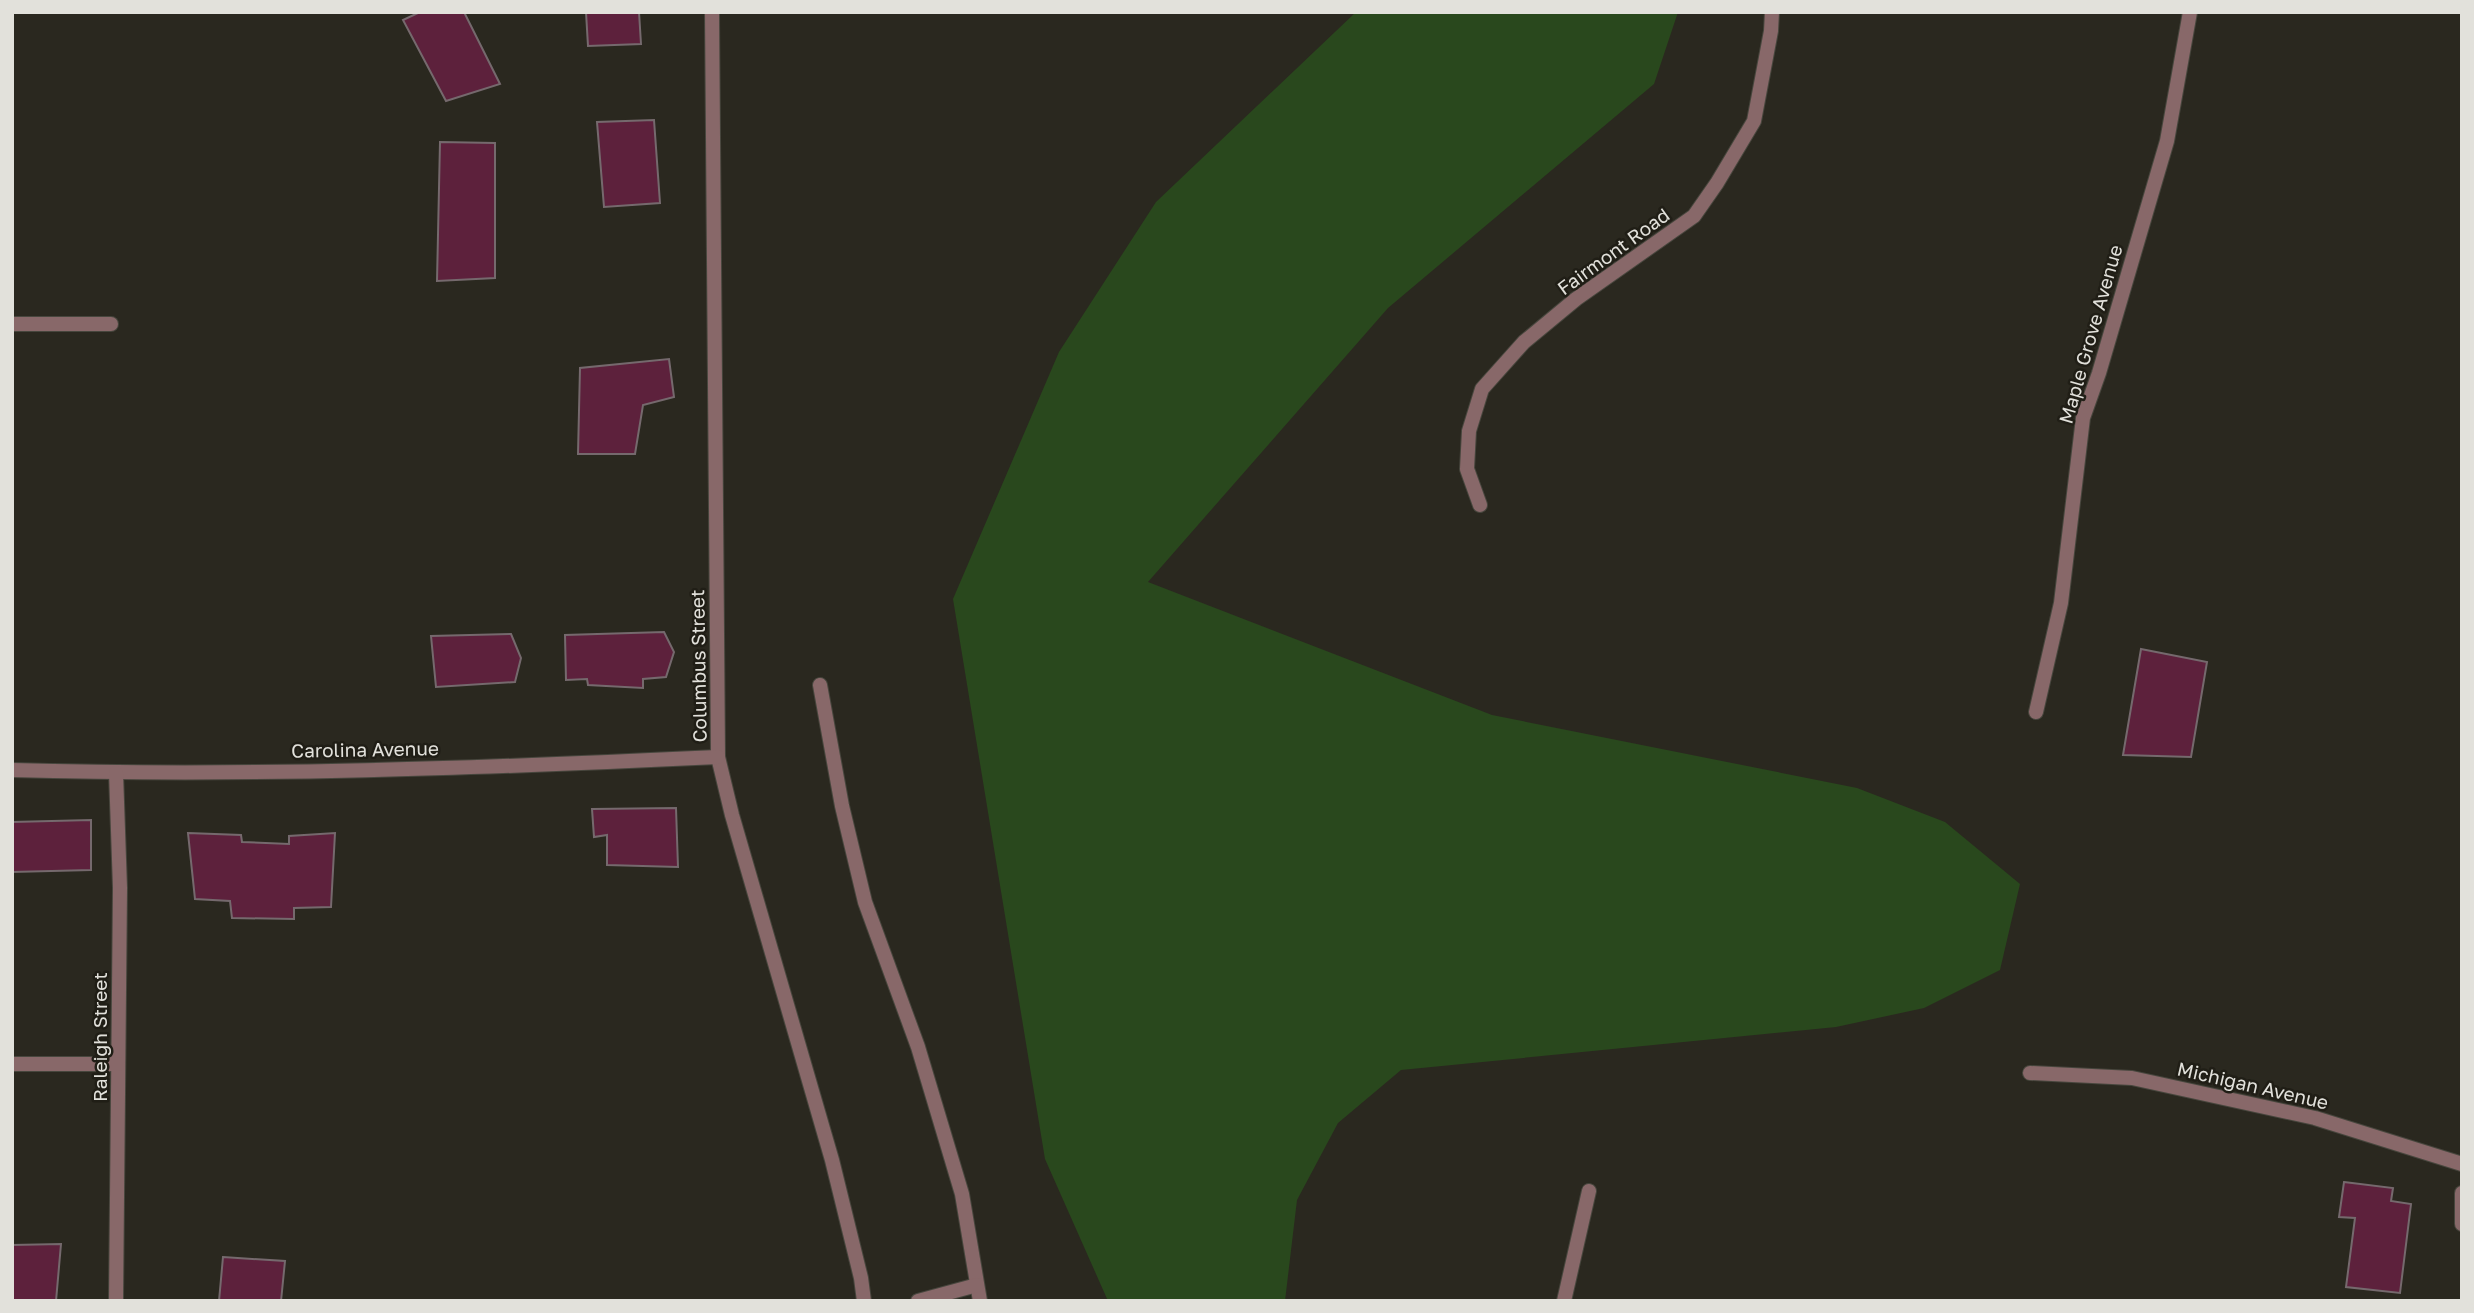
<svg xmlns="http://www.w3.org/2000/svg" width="2474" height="1313" viewBox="0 0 2474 1313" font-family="'Golos Text',sans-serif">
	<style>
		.green { fill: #29481d }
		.building { fill: #5d213c; stroke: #75696d; stroke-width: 2 }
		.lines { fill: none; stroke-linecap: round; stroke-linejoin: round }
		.service-casing { stroke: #47463d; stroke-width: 16 }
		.minor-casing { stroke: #47463d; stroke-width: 16 }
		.service { stroke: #886869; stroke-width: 14 }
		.minor { stroke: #886869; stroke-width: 14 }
		.labels { text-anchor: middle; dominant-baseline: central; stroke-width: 5; stroke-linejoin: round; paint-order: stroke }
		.street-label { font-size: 19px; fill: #e2e1db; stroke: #201e16 }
	</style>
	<rect width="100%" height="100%" fill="#2a281f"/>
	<polygon class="green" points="1356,12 1678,12 1654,84 1388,308 1148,582 1492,715 1857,788 1945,822 2020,884 2000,970 1924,1008 1836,1027 1401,1070 1338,1123 1297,1200 1285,1301 1108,1301 1045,1159 953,599 1059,352 1156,202"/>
	<g class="building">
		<polygon points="420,12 464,12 500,84 446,101 403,20"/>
		<polygon points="586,12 639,12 641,44 588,46"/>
		<polygon points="654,120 660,203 604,207 597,122"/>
		<polygon points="440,142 495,143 495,278 437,281"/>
		<polygon points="669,359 674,397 643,405 635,454 578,454 580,368"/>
		<polygon points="664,632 674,652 666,677 643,679 643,688 588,685 587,679 566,680 565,635"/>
		<polygon points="511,634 521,658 515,682 436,687 431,636"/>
		<polygon points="2141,649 2207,662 2191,757 2123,755"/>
		<polygon points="676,808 678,867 607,865 607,835 594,837 592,809"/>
		<polygon points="91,820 91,870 12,872 12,822"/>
		<polygon points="188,833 241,835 242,842 289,844 289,836 335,833 331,907 294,908 294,919 232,918 230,901 195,899"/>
		<polygon points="2344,1182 2393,1188 2391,1201 2411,1204 2400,1293 2346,1287 2355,1218 2339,1217"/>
		<polygon points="61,1244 56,1301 12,1301 12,1245"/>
		<polygon points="223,1257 285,1261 281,1301 219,1301"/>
	</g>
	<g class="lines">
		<g class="service-casing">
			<g id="service">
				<polyline points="820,685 842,806 865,902 918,1047 962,1194 980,1301"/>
				<polyline points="918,1301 977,1285"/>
			</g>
		</g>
		<g class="minor-casing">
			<g id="minor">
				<polyline points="712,12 718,757 732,815 832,1160 861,1278 864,1301"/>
				<polyline points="12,324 111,324"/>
				<polyline points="1480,505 1467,469 1469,431 1482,389 1524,342 1576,299 1694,216 1717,183 1754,121 1771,31 1772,12"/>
				<polyline points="2036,712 2061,603 2083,418 2099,373 2167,141 2190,12"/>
				<path d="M12,770C247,777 484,768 718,757"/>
				<polyline points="116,773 120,888 116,1301"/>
				<polyline points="12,1064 118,1064"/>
				<polyline points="2030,1073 2132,1078 2315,1118 2462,1164"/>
				<polyline points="2462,1193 2462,1224"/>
				<polyline points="1564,1301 1589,1191"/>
			</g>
		</g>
		<use href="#service" class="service"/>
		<use href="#minor" class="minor"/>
	</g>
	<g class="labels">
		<g class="street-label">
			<text transform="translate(1613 251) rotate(-36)">Fairmont Road</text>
			<text transform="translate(2090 334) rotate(-74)">Maple Grove Avenue</text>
			<text transform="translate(698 666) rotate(-91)">Columbus Street</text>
			<text transform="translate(365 749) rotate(-1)">Carolina Avenue</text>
			<text transform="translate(99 1037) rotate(-90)">Raleigh Street</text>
			<text transform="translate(2253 1085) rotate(13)">Michigan Avenue</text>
		</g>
	</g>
	<rect width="2474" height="1313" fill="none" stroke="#e2e1db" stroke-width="28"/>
</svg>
